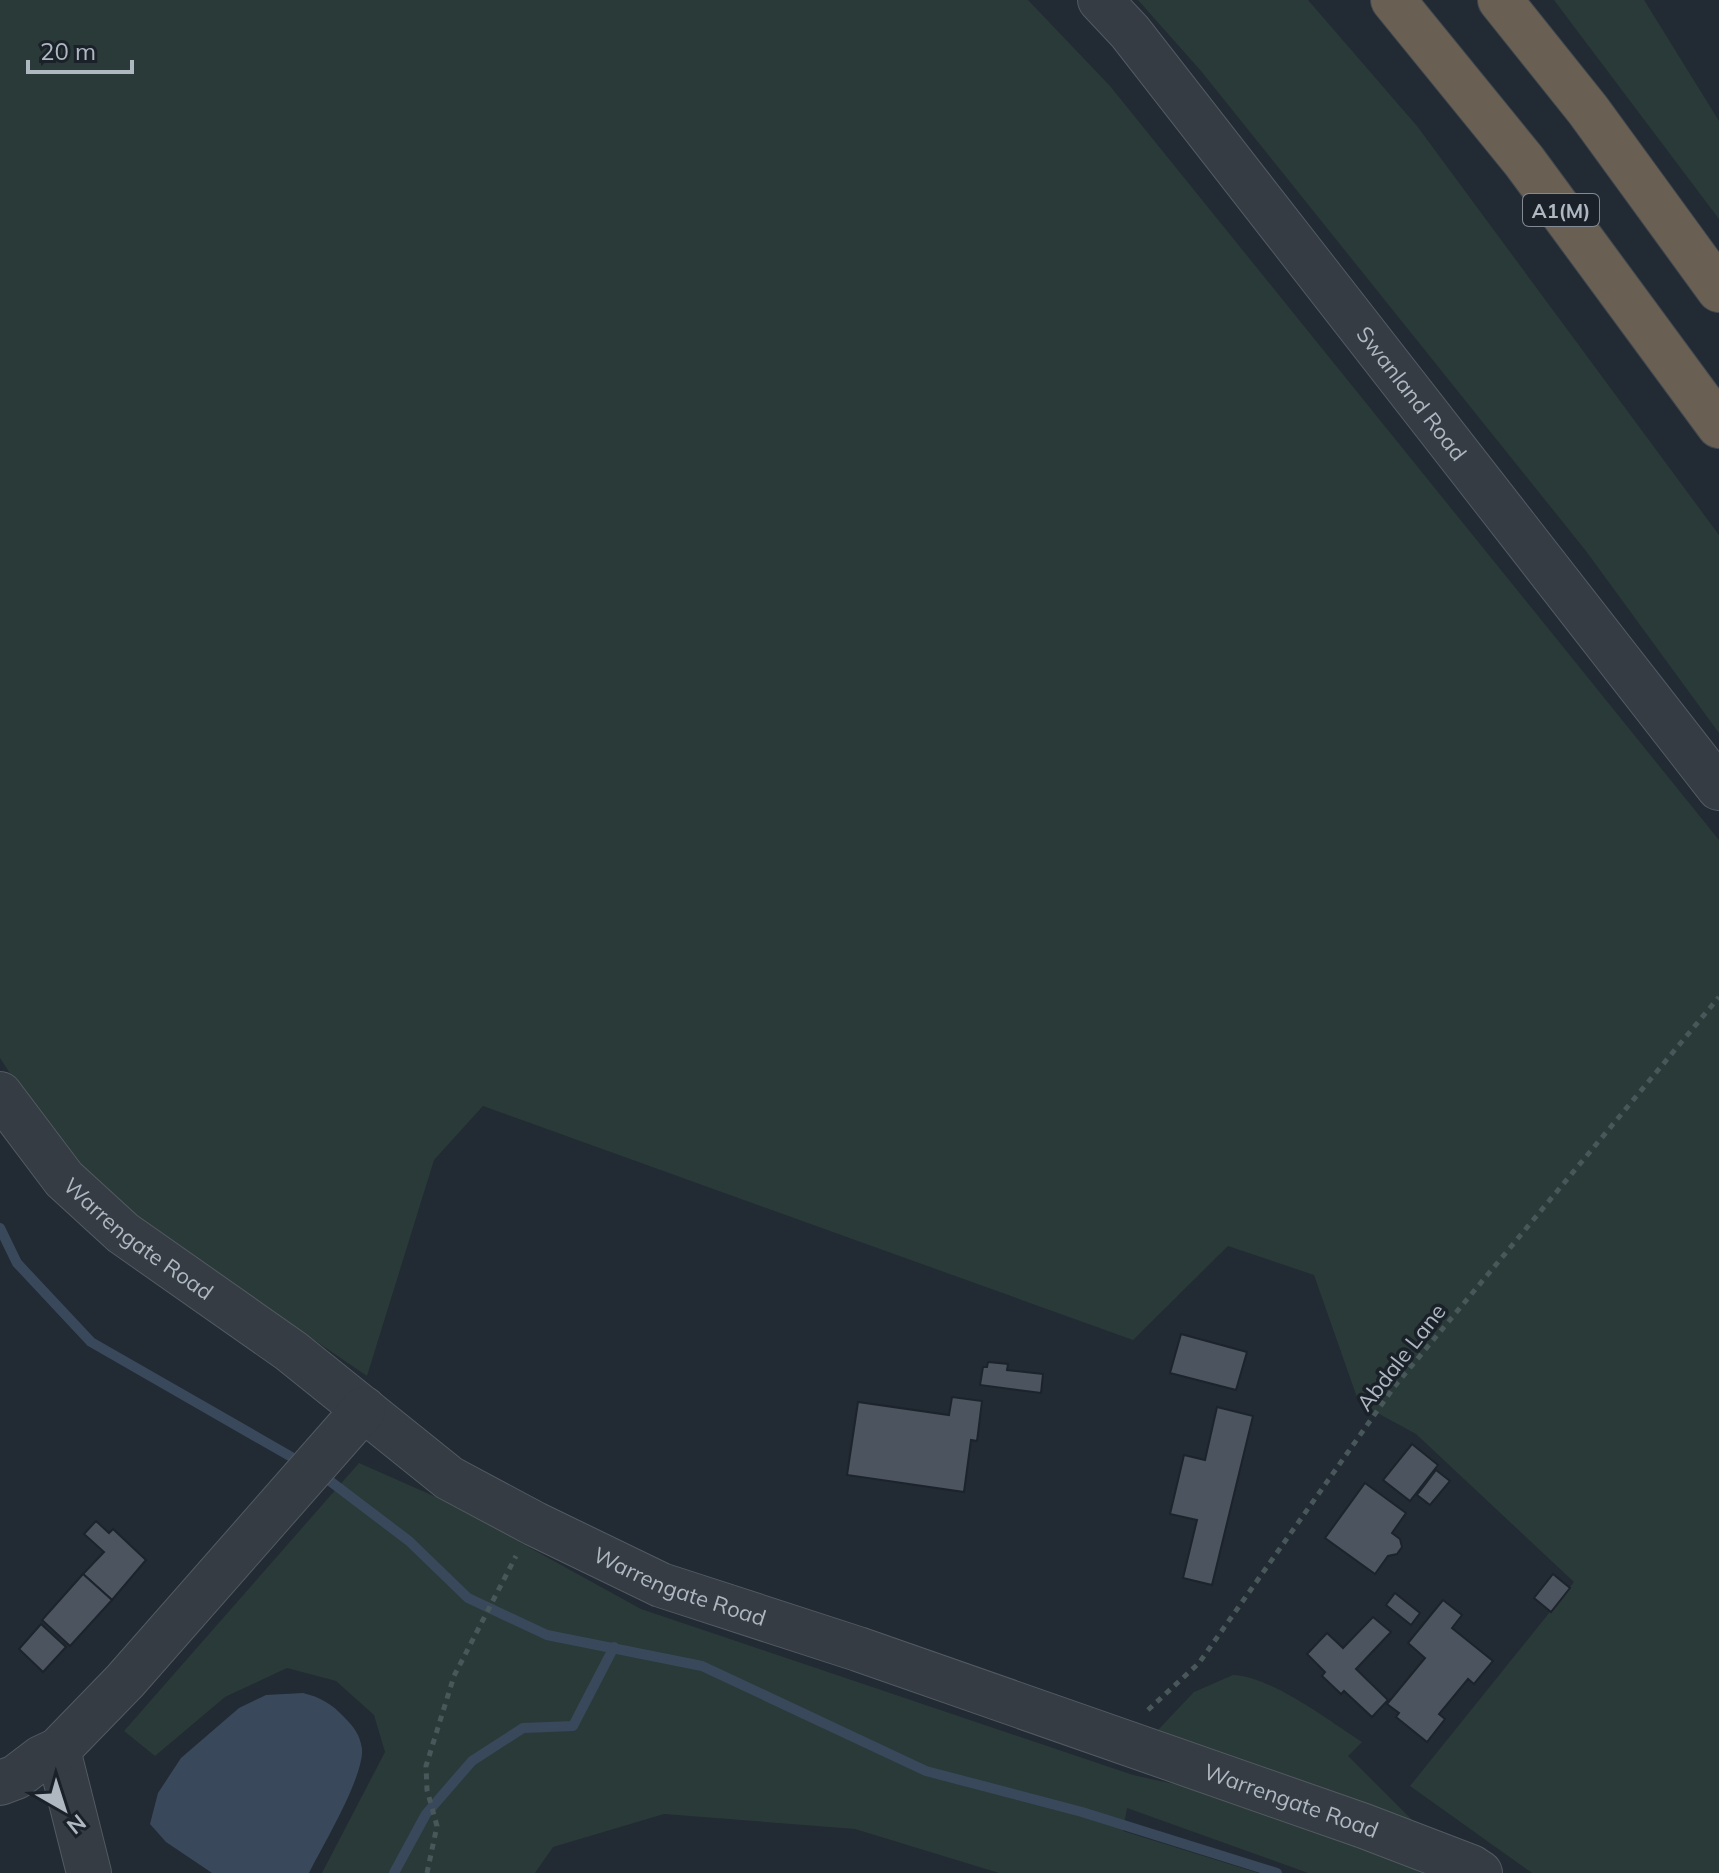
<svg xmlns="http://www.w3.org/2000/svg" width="1719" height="1873" viewBox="0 0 1719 1873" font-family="Mulish,sans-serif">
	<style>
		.green { fill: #2a3a39 }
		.water { fill: #39495b }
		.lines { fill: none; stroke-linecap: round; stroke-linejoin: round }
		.stream { stroke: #39495b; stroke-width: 10 }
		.building { fill: #4b545f; stroke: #1d232b; stroke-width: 2 }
		.minor-casing { stroke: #535a62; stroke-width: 46 }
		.highway-casing { stroke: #40474f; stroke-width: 46 }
		.path { stroke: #485759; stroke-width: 5; stroke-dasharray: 6 6; stroke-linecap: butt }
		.minor { stroke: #353c44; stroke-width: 44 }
		.highway { stroke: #696053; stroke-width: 44 }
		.labels { text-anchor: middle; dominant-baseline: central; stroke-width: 7; stroke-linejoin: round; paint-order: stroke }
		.shield { fill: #1b2129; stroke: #838a93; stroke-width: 2 }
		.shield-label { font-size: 20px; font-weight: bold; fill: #afb7c1 }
		.street-label { font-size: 22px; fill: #afb7c1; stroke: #1b2129 }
	</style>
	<rect width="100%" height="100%" fill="#222a33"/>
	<g class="green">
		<polygon points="0,0 1028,0 1110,86 1719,840 1719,1873 1532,1873 1410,1786 1574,1582 1416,1434 1359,1403 1314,1275 1228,1246 1133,1340 483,1106 434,1160 367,1376 132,1216 56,1144 0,1058"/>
		<polygon points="1138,0 1308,0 1417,126 1719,535 1719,733 1586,551 1201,71"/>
		<polygon points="1554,0 1644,0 1719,121 1719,219"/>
		<polygon points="359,1463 445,1501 641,1609 1133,1775 1215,1793 1364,1838 1421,1873 1308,1873 1127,1808 1123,1831 1258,1873 999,1873 855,1829 664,1814 553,1847 535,1873 322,1873 385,1752 374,1715 336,1681 287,1668 225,1697 155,1756 124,1731"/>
		<path d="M1233,1675C1271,1676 1329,1721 1362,1742L1348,1756L1419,1827L1157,1731L1194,1692Z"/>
	</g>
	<path class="water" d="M303,1693C320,1697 332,1704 344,1717C354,1727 360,1735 362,1749C364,1777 323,1845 309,1873H212L166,1842L150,1824L158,1793L181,1758L239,1708L266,1695Z"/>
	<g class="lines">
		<g class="stream">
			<polyline points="0,1228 17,1263 91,1342 302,1463"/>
			<polyline points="322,1475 409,1541 468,1598 547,1635 702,1666 926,1771 1082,1812 1277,1873"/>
			<polyline points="394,1873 426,1814 472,1761 523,1728 573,1726 614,1647"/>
		</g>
	</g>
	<g class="building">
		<polygon points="1181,1334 1247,1352 1236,1390 1170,1373"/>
		<polygon points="988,1362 1008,1364 1007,1370 1043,1374 1041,1393 980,1385 983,1367 987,1367"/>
		<polygon points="952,1397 982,1401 977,1441 971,1440 964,1492 847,1475 858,1402 949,1415"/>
		<polygon points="1217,1407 1253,1416 1212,1585 1183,1578 1197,1520 1170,1514 1184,1455 1205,1460"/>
		<polygon points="1412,1444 1438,1465 1410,1501 1383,1480"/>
		<polygon points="1436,1470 1450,1481 1430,1505 1417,1495"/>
		<polygon points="1365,1483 1406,1513 1392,1533 1400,1539 1402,1547 1397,1554 1388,1556 1375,1574 1325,1538"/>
		<polygon points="96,1521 109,1533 113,1529 146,1560 112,1600 83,1574 104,1552 84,1534"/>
		<polygon points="83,1574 112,1600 70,1646 42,1620"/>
		<polygon points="1553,1574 1570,1588 1551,1612 1534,1598"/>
		<polygon points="1395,1593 1420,1613 1411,1625 1386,1605"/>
		<polygon points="1443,1600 1462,1615 1452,1628 1493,1661 1474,1684 1468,1679 1439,1714 1445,1719 1427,1742 1396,1717 1399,1713 1387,1704 1425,1658 1408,1643"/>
		<polygon points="1373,1617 1391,1632 1356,1669 1388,1700 1372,1717 1344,1691 1341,1694 1322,1676 1325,1672 1307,1654 1327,1633 1343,1648"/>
		<polygon points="41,1624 66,1647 43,1672 19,1649"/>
	</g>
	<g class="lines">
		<g class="minor-casing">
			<g id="minor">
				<path id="s1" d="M1100,0L1130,32L1719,788"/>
				<path id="s2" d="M0,1094L64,1179L123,1233L291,1351L449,1478L535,1524L661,1585L858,1649L1364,1826L1471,1867L1480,1873"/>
				<polyline points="58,1750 89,1873"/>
				<polyline points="0,1783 16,1777 41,1758 58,1750 125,1681 364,1409"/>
			</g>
		</g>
		<g class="highway-casing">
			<g id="highway">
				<polyline points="1393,0 1524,161 1719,426"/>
				<polyline points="1500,0 1588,110 1719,290"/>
			</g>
		</g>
		<g class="path">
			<polyline points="1148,1710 1199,1663 1394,1387 1719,997"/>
			<polyline points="427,1873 437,1826 427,1790 426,1766 454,1676 516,1556"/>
		</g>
		<use href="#minor" class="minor"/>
		<use href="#highway" class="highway"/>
	</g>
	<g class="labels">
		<rect class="shield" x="1523" y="194" width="76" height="32" rx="6"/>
		<g class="shield-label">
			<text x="1561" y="210">A1(M)</text>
		</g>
		<g class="street-label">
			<text stroke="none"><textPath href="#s1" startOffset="502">Swanland Road</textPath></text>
			<text stroke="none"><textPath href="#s2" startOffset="202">Warrengate Road</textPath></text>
			<text transform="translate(1401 1357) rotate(-52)">Abdale Lane</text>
			<text stroke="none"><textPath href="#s2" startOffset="850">Warrengate Road</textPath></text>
			<text stroke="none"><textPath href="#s2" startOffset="1498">Warrengate Road</textPath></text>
		</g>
	</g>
	<g transform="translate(64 1809) rotate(141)" stroke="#1b2129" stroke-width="6" paint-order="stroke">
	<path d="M0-6L14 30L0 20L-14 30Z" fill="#afb7c1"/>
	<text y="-12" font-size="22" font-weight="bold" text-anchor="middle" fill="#afb7c1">N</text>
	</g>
	<path d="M28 60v12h104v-12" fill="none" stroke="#afb7c1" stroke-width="4"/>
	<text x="40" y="60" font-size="24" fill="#afb7c1" stroke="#1b2129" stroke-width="6" paint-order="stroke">20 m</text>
</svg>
